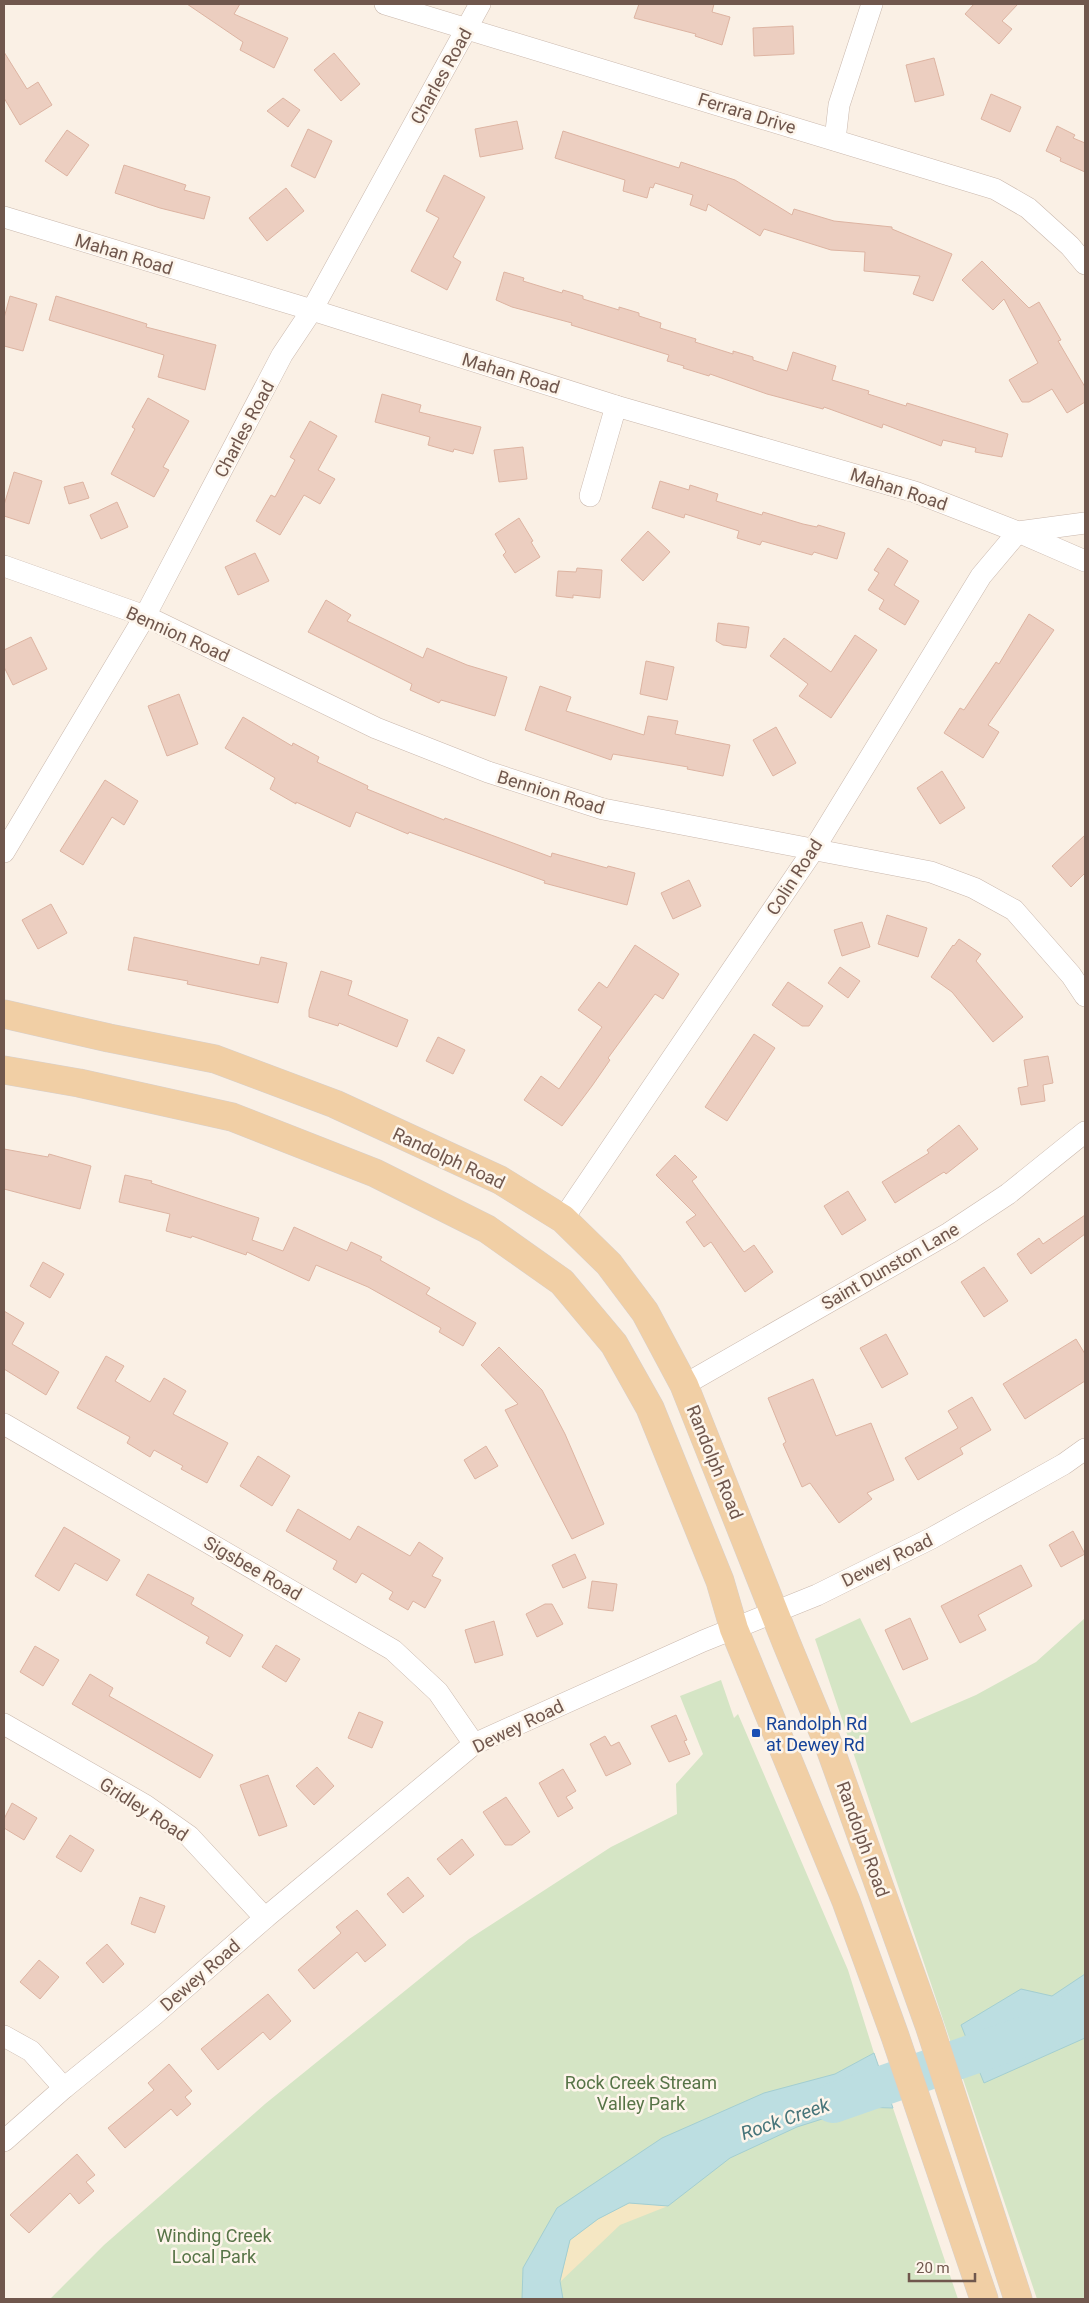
<svg xmlns="http://www.w3.org/2000/svg" width="1089" height="2303" viewBox="0 0 1089 2303" font-family="Roboto,sans-serif">
	<style>
		.green { fill: #d5e5c5 }
		.sand { fill: #f5e7c3 }
		.water { fill: #bcdee1; stroke: #a3ced1 }
		.lines { fill: none; stroke-linecap: round; stroke-linejoin: round }
		.river { stroke: #bcdee1; stroke-width: 40 }
		.building { fill: #eccec0; stroke: #ddb4a2 }
		.minor-casing { stroke: #cab8ad; stroke-width: 22 }
		.major-casing { stroke: #d7d0cd; stroke-width: 29 }
		.minor { stroke: #fff; stroke-width: 21 }
		.major { stroke: #f1cfa5; stroke-width: 28 }
		.transit-dot { fill: #1a4fb4; stroke: #fdf5eb; stroke-width: 2 }
		.labels { text-anchor: middle; dominant-baseline: central; stroke-width: 5; stroke-linejoin: round; paint-order: stroke }
		.street-label { font-size: 18px; fill: #70574d; stroke: #fdf5eb }
		.transit-label { font-size: 18px; fill: #164399; stroke: #fdf5eb; text-anchor: start }
		.park-label { font-size: 18px; fill: #577447; stroke: #fdf5eb }
		.water-label { font-size: 19px; font-style: italic; fill: #47757a; stroke: #fdf5eb }
	</style>
	<rect width="100%" height="100%" fill="#faf0e5"/>
	<g class="green">
		<polygon points="860,1618 911,1723 976,1695 1036,1662 1085,1618 1085,2299 1037,2299 815,1639"/>
		<polygon points="721,1680 734,1718 738,1714 848,1970 874,2053 852,2065 865,2107 893,2108 958,2299 50,2299 104,2245 265,2104 469,1939 611,1847 677,1814 676,1784 703,1754 680,1696"/>
	</g>
	<polygon class="sand" points="629,2203 668,2206 620,2225 560,2282 570,2240 598,2219"/>
	<g class="water">
		<polygon points="1085,1974 1085,2038 984,2083 961,2025 1021,1989 1052,1996"/>
		<polygon points="874,2053 893,2108 860,2107 797,2127 730,2158 668,2206 629,2203 598,2219 570,2240 560,2281 563,2299 522,2299 523,2268 557,2208 662,2138 764,2093 835,2074"/>
	</g>
	<g class="lines">
		<polyline class="river" points="833,2103 1048,2028 1085,2006"/>
	</g>
	<g class="building">
		<polygon points="187,4 240,4 234,14 288,38 274,68 240,50 243,42"/>
		<polygon points="639,4 714,4 712,12 730,17 722,45 695,36 696,34 634,18"/>
		<polygon points="974,4 1018,4 1002,21 1012,29 999,44 965,14"/>
		<polygon points="793,26 794,54 754,56 753,28"/>
		<polygon points="4,52 27,89 38,82 52,105 20,125 4,98"/>
		<polygon points="334,53 360,84 341,101 314,70"/>
		<polygon points="934,58 944,95 915,102 906,65"/>
		<polygon points="991,94 1021,107 1010,132 981,119"/>
		<polygon points="283,98 300,110 288,127 267,111"/>
		<polygon points="517,121 523,149 480,157 475,129"/>
		<polygon points="1057,126 1075,135 1073,138 1085,143 1085,172 1060,161 1061,158 1046,151"/>
		<polygon points="308,129 332,141 315,178 291,166"/>
		<polygon points="67,130 89,145 67,176 45,161"/>
		<polygon points="563,131 679,168 681,162 735,180 792,215 794,209 834,221 892,227 892,229 952,254 933,301 913,294 920,276 864,271 865,252 831,250 764,229 760,236 708,204 706,211 690,205 693,195 655,183 653,188 650,187 647,198 623,191 625,180 555,158"/>
		<polygon points="124,165 186,185 184,190 210,197 204,219 160,208 115,193"/>
		<polygon points="444,175 485,197 453,257 461,262 447,290 411,271 439,218 426,211"/>
		<polygon points="286,188 304,211 267,241 249,218"/>
		<polygon points="982,261 1029,308 1039,302 1061,340 1058,341 1085,387 1085,402 1067,413 1052,389 1029,402 1022,402 1009,380 1038,363 1004,299 993,310 962,280"/>
		<polygon points="504,272 524,278 523,281 562,293 563,290 583,296 583,299 619,310 619,307 639,313 639,316 661,323 660,328 696,339 695,342 733,354 733,351 753,357 753,360 787,371 793,352 836,366 832,380 869,391 868,394 906,406 907,403 1008,434 1002,457 975,452 976,448 943,440 941,446 883,424 882,428 824,407 823,409 767,394 710,374 709,376 683,368 684,366 667,361 669,355 571,325 572,323 512,307 496,300"/>
		<polygon points="10,296 37,304 23,351 4,346 4,318"/>
		<polygon points="56,296 147,324 146,327 216,345 205,390 158,377 164,355 49,320"/>
		<polygon points="382,394 421,405 419,412 481,427 473,454 454,449 453,452 428,445 430,437 375,422"/>
		<polygon points="148,398 189,421 163,467 169,470 154,497 111,474 135,429 132,427"/>
		<polygon points="310,421 337,436 318,470 335,479 320,504 304,495 280,535 256,521 271,495 275,497 295,460 290,457"/>
		<polygon points="523,447 527,479 499,482 494,450"/>
		<polygon points="14,472 42,481 29,524 4,516 4,505"/>
		<polygon points="660,481 689,490 690,485 718,494 716,501 762,515 763,512 803,524 817,527 818,525 845,533 837,559 814,552 812,555 762,541 760,545 737,538 739,531 685,514 684,518 652,508"/>
		<polygon points="83,482 89,498 69,504 64,487"/>
		<polygon points="117,502 128,527 101,539 90,515"/>
		<polygon points="519,518 533,541 531,542 540,557 515,573 503,555 506,552 495,534"/>
		<polygon points="648,531 670,552 643,581 621,560"/>
		<polygon points="888,548 908,561 894,585 919,601 905,625 879,609 884,600 868,590 879,573 874,570"/>
		<polygon points="255,553 269,581 238,595 225,567"/>
		<polygon points="577,568 602,570 600,598 573,595 573,598 556,596 558,571 576,572"/>
		<polygon points="326,600 351,615 347,621 423,658 427,648 467,665 507,677 495,716 441,700 439,703 410,690 412,684 308,632"/>
		<polygon points="1029,614 1054,630 988,725 999,732 983,758 944,733 960,708 964,710 996,662 999,664"/>
		<polygon points="718,623 749,627 746,648 723,645 716,641"/>
		<polygon points="855,635 877,650 831,718 799,696 808,684 770,656 784,638 831,672"/>
		<polygon points="31,637 47,669 13,685 4,667 4,650"/>
		<polygon points="646,661 674,667 667,700 640,694"/>
		<polygon points="540,686 571,697 566,711 644,735 648,716 678,721 675,734 730,745 723,776 687,769 688,767 613,754 611,760 525,730"/>
		<polygon points="179,694 198,744 167,756 148,706"/>
		<polygon points="243,717 292,746 293,743 319,757 317,762 368,786 367,789 444,820 445,818 551,857 552,853 607,868 608,866 635,873 627,905 544,883 545,881 409,832 408,834 356,812 350,827 296,802 296,804 270,789 275,778 225,748"/>
		<polygon points="776,727 796,763 773,776 753,740"/>
		<polygon points="942,771 965,808 940,824 917,788"/>
		<polygon points="105,780 138,801 124,825 112,817 83,865 60,851"/>
		<polygon points="1085,835 1085,873 1071,887 1052,866"/>
		<polygon points="689,880 701,906 673,919 661,893"/>
		<polygon points="51,904 67,933 38,949 22,920"/>
		<polygon points="887,915 927,928 918,957 878,944"/>
		<polygon points="862,922 870,947 842,956 834,930"/>
		<polygon points="134,937 259,965 261,957 287,963 278,1003 187,984 188,981 128,970"/>
		<polygon points="959,939 981,954 976,961 1023,1017 993,1042 952,992 931,977 953,945 954,946"/>
		<polygon points="635,945 679,974 663,999 655,994 608,1058 610,1060 592,1086 562,1126 524,1100 541,1076 559,1089 602,1027 578,1010 599,982 607,988"/>
		<polygon points="840,967 860,981 848,998 828,983"/>
		<polygon points="321,971 352,981 348,995 408,1020 397,1047 339,1023 338,1026 309,1017 309,1010"/>
		<polygon points="788,982 823,1006 809,1026 802,1026 772,1005"/>
		<polygon points="754,1034 775,1048 727,1121 705,1107"/>
		<polygon points="438,1037 465,1050 453,1074 426,1061"/>
		<polygon points="1048,1056 1053,1083 1043,1085 1045,1101 1021,1105 1018,1088 1028,1086 1024,1060"/>
		<polygon points="959,1125 978,1149 946,1174 944,1172 895,1203 882,1182 929,1153 927,1150"/>
		<polygon points="4,1149 48,1157 49,1154 91,1166 80,1209 4,1189"/>
		<polygon points="675,1155 697,1177 692,1181 744,1252 754,1245 773,1272 745,1292 711,1242 704,1247 686,1222 696,1215 656,1175"/>
		<polygon points="125,1175 152,1181 151,1183 259,1218 252,1240 283,1251 294,1227 347,1251 351,1242 382,1257 380,1260 430,1288 426,1294 476,1323 463,1346 439,1332 441,1328 368,1287 316,1265 309,1281 247,1252 246,1255 192,1236 191,1238 166,1231 170,1214 119,1202"/>
		<polygon points="848,1191 866,1220 842,1235 824,1206"/>
		<polygon points="1085,1215 1085,1234 1031,1274 1017,1254 1039,1238 1043,1244"/>
		<polygon points="43,1262 64,1274 50,1298 30,1286"/>
		<polygon points="984,1267 1008,1301 984,1317 961,1282"/>
		<polygon points="4,1311 24,1323 12,1344 59,1372 46,1395 4,1369"/>
		<polygon points="886,1334 908,1374 882,1388 860,1348"/>
		<polygon points="1076,1339 1085,1354 1085,1381 1025,1419 1003,1384"/>
		<polygon points="499,1347 542,1390 565,1434 604,1524 572,1539 505,1410 518,1404 481,1365"/>
		<polygon points="106,1356 124,1366 115,1381 150,1402 164,1378 186,1391 173,1414 228,1443 207,1483 181,1469 183,1466 154,1450 150,1457 127,1443 130,1437 77,1408"/>
		<polygon points="813,1379 836,1436 871,1423 894,1480 867,1493 872,1499 839,1523 810,1483 802,1487 783,1444 786,1442 768,1398"/>
		<polygon points="972,1397 991,1430 960,1448 963,1454 918,1480 905,1458 958,1428 948,1411"/>
		<polygon points="486,1446 498,1466 475,1479 464,1460"/>
		<polygon points="258,1456 290,1476 272,1506 240,1486"/>
		<polygon points="298,1509 350,1540 358,1526 410,1556 419,1542 443,1558 432,1576 441,1580 425,1608 413,1601 408,1610 389,1599 393,1592 362,1573 356,1583 333,1569 337,1561 286,1531"/>
		<polygon points="64,1527 120,1560 107,1581 75,1563 59,1591 35,1576"/>
		<polygon points="1073,1531 1085,1554 1061,1567 1049,1545"/>
		<polygon points="575,1554 586,1578 563,1588 552,1565"/>
		<polygon points="1021,1565 1032,1586 978,1615 986,1630 960,1643 941,1606"/>
		<polygon points="148,1574 194,1598 191,1604 243,1635 230,1657 206,1643 209,1637 136,1595"/>
		<polygon points="592,1581 617,1584 613,1611 588,1608"/>
		<polygon points="545,1604 552,1604 563,1624 537,1637 526,1614"/>
		<polygon points="910,1618 928,1659 903,1670 885,1630"/>
		<polygon points="494,1621 503,1655 475,1663 465,1630"/>
		<polygon points="276,1645 300,1659 286,1682 262,1667"/>
		<polygon points="35,1646 59,1660 43,1686 20,1672"/>
		<polygon points="90,1674 113,1688 109,1696 213,1755 200,1778 72,1704"/>
		<polygon points="359,1712 383,1722 372,1748 348,1738"/>
		<polygon points="676,1715 687,1740 684,1741 690,1754 669,1762 651,1726"/>
		<polygon points="605,1736 611,1746 619,1742 631,1764 606,1776 590,1744"/>
		<polygon points="317,1767 334,1786 314,1805 296,1786"/>
		<polygon points="563,1769 576,1791 566,1797 573,1808 558,1817 539,1783"/>
		<polygon points="268,1775 287,1826 259,1836 240,1785"/>
		<polygon points="506,1797 530,1832 512,1845 505,1845 483,1812"/>
		<polygon points="12,1803 37,1818 24,1840 4,1828 4,1819"/>
		<polygon points="70,1835 94,1850 81,1872 56,1857"/>
		<polygon points="462,1839 474,1855 450,1875 437,1859"/>
		<polygon points="408,1877 424,1896 403,1913 387,1894"/>
		<polygon points="140,1897 165,1906 155,1933 131,1924"/>
		<polygon points="357,1910 386,1945 365,1962 357,1952 314,1989 298,1970 341,1933 336,1927"/>
		<polygon points="107,1944 124,1964 103,1983 86,1963"/>
		<polygon points="39,1960 59,1977 40,1999 20,1982"/>
		<polygon points="268,1994 291,2021 270,2040 263,2032 218,2070 201,2049"/>
		<polygon points="169,2064 192,2091 185,2097 191,2104 177,2116 171,2109 125,2148 108,2128 154,2090 148,2083"/>
		<polygon points="77,2154 95,2175 86,2182 94,2191 79,2204 70,2193 29,2233 10,2215"/>
	</g>
	<g class="lines">
		<g class="minor-casing">
			<g id="minor">
				<polyline points="385,4 995,189 1028,208 1070,246 1085,264"/>
				<polyline points="835,140 839,105 872,4"/>
				<polyline points="4,217 312,310 616,406 915,492 1018,532 1085,523"/>
				<polyline points="590,496 616,406"/>
				<polyline points="4,566 145,616 376,728 488,772 603,809 931,872 974,888 1014,910 1071,975 1085,996"/>
				<polyline points="4,852 145,616 282,355 312,310 480,4"/>
				<polyline points="563,1219 814,849 981,576 1018,532 1085,561"/>
				<polyline points="684,1385 949,1233 1008,1194 1085,1132"/>
				<polyline points="4,1424 393,1650 438,1692 474,1744"/>
				<polyline points="4,1724 145,1805 189,1836 265,1918"/>
				<polyline points="4,2036 31,2051 64,2088"/>
				<polyline points="4,2141 64,2088 154,2015 265,1918 474,1744 703,1641 817,1595 932,1538 1064,1464 1085,1449"/>
			</g>
		</g>
		<g class="major-casing">
			<g id="major">
				<polyline points="4,1014 109,1038 215,1059 335,1104 500,1180 563,1219 609,1264 645,1312 684,1385 786,1642 831,1751 929,2025 1018,2299"/>
				<polyline points="4,1070 79,1083 232,1117 375,1173 487,1229 562,1282 614,1344 650,1408 720,1581 734,1629 846,1901 895,2036 984,2299"/>
			</g>
		</g>
		<use href="#minor" class="minor"/>
		<use href="#major" class="major"/>
	</g>
	<rect class="transit-dot" x="751" y="1728" width="10" height="10" rx="2.5"/>
	<g class="labels">
		<g class="street-label">
			<text transform="translate(441 76) rotate(-61)">Charles Road</text>
			<text transform="translate(747 113) rotate(17)">Ferrara Drive</text>
			<text transform="translate(124 254) rotate(17)">Mahan Road</text>
			<text transform="translate(511 373) rotate(17)">Mahan Road</text>
			<text transform="translate(244 429) rotate(-62)">Charles Road</text>
			<text transform="translate(899 489) rotate(18)">Mahan Road</text>
			<text transform="translate(178 634) rotate(24)">Bennion Road</text>
			<text transform="translate(551 792) rotate(17)">Bennion Road</text>
			<text transform="translate(794 877) rotate(-57)">Colin Road</text>
			<text transform="translate(449 1158) rotate(25)">Randolph Road</text>
			<text transform="translate(890 1266) rotate(-30)">Saint Dunston Lane</text>
			<text transform="translate(715 1462) rotate(68)">Randolph Road</text>
			<text transform="translate(887 1560) rotate(-26)">Dewey Road</text>
			<text transform="translate(253 1568) rotate(30)">Sigsbee Road</text>
			<text transform="translate(518 1726) rotate(-26)">Dewey Road</text>
			<text transform="translate(144 1809) rotate(33)">Gridley Road</text>
			<text transform="translate(863 1839) rotate(70)">Randolph Road</text>
			<text transform="translate(200 1975) rotate(-41)">Dewey Road</text>
		</g>
		<g class="transit-label">
			<text x="766" y="1723">Randolph Rd<tspan x="766" dy="21">at Dewey Rd</tspan></text>
		</g>
		<g class="park-label">
			<text x="641" y="2082">Rock Creek Stream<tspan x="641" dy="21">Valley Park</tspan></text>
			<text x="214" y="2235">Winding Creek<tspan x="214" dy="21">Local Park</tspan></text>
		</g>
		<g class="water-label">
			<text transform="translate(785 2119) rotate(-19)">Rock Creek</text>
		</g>
	</g>
	<rect width="1089" height="2303" fill="none" stroke="#70574d" stroke-width="10"/>
	<path d="M909 2273v8h66v-8" fill="none" stroke="#70574d" stroke-width="2.5"/>
	<text x="916" y="2273" font-size="15" fill="#70574d" stroke="#fdf5eb" stroke-width="4" paint-order="stroke">20 m</text>
</svg>
